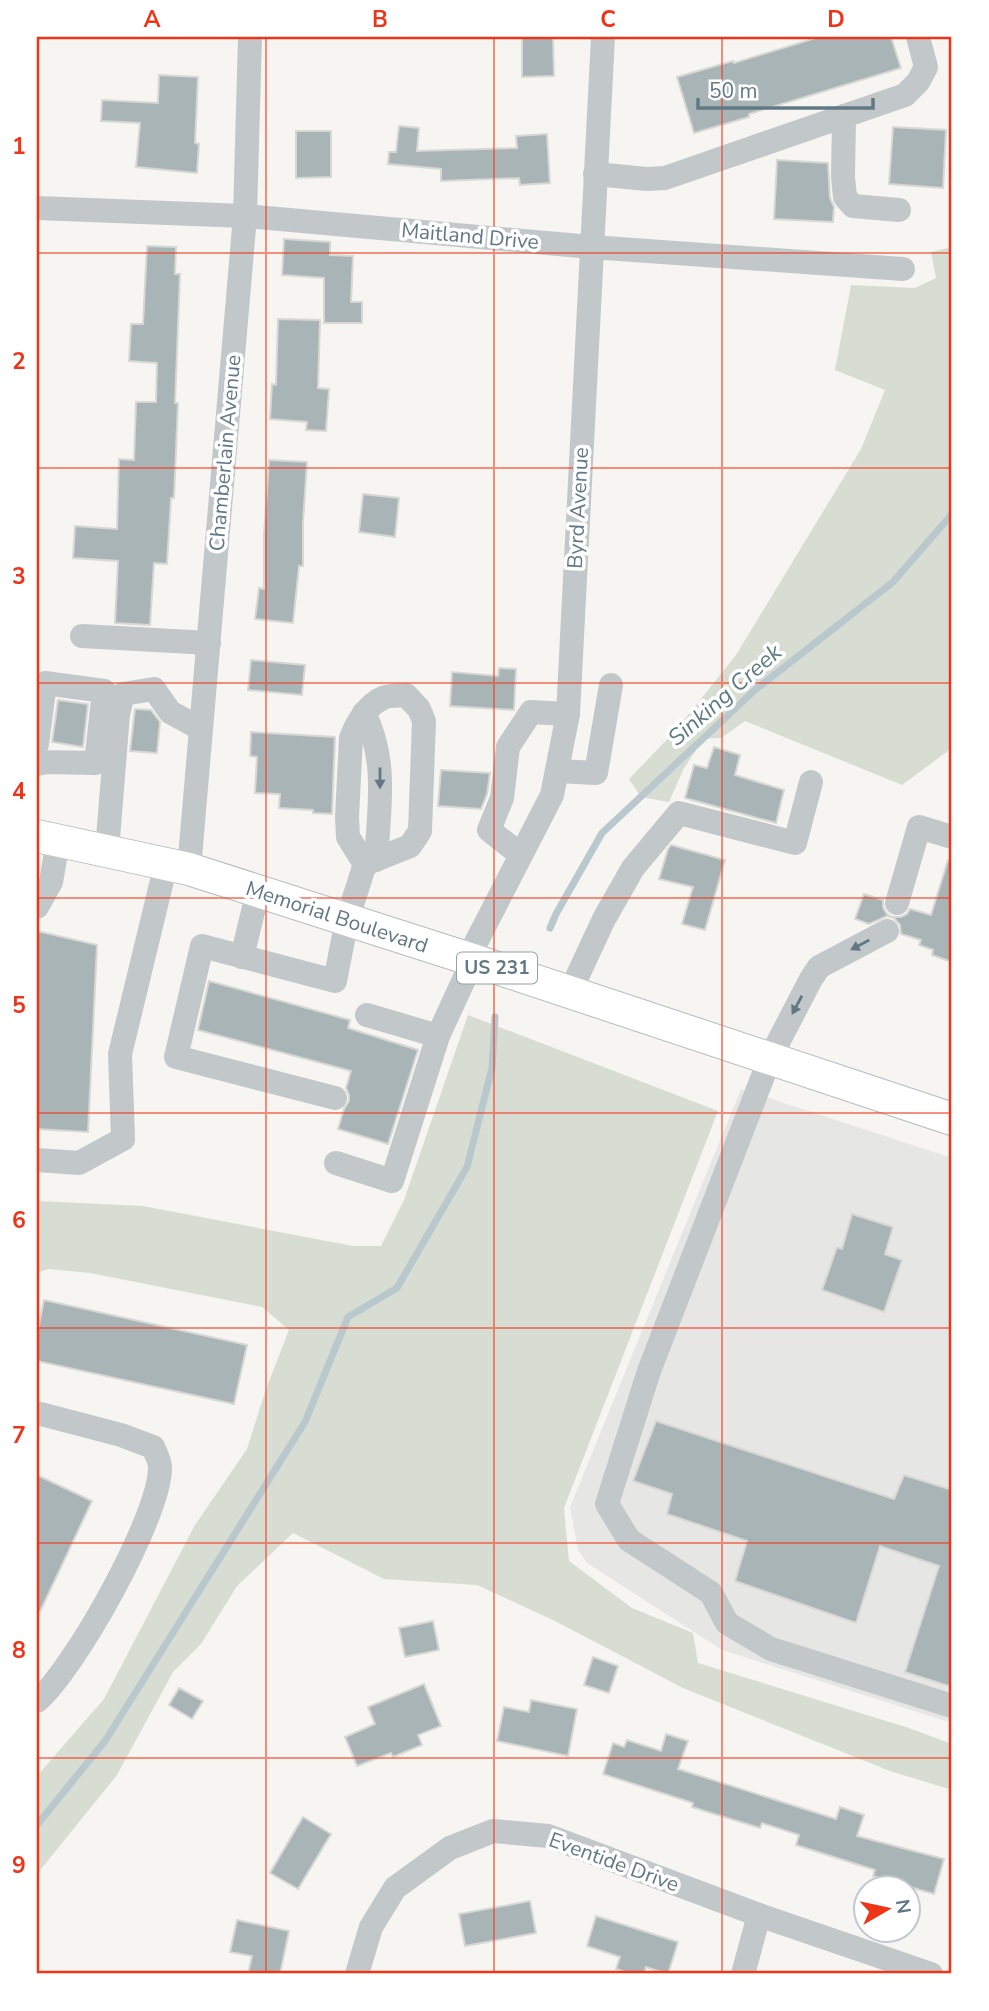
<svg xmlns="http://www.w3.org/2000/svg" width="989" height="2011" viewBox="0 0 989 2011" font-family="'Nunito Sans',sans-serif">
	<style>
		.built { fill: #e6e7e5 }
		.green { fill: #d7ddd2 }
		.lines { fill: none; stroke-linecap: round; stroke-linejoin: round }
		.stream { stroke: #b9c8cc; stroke-width: 7 }
		.building { fill: #a9b4b7; stroke: #d7d7d4; stroke-width: 2 }
		.major-casing { stroke: #b5babd; stroke-width: 34 }
		.minor { stroke: #c2c7ca; stroke-width: 24 }
		.major { stroke: #fff; stroke-width: 32 }
		.oneway { fill: #627985 }
		.grid { fill: none; stroke: #f03417; stroke-width: 2; stroke-opacity: 0.55 }
		.labels { text-anchor: middle; dominant-baseline: central; stroke-width: 7; stroke-linejoin: round; paint-order: stroke }
		.shield { fill: #fff; stroke: #91a1aa; stroke-width: 2 }
		.shield-label { font-size: 19px; font-weight: bold; fill: #627985 }
		.street-label { font-size: 21px; fill: #627985; stroke: #fff }
		.water-label { font-size: 23px; font-style: italic; fill: #5e7b82; stroke: #fff }
		.neatline { fill: none; stroke: #f03417; stroke-width: 2.5 }
		.grid-label { font-size: 23px; text-anchor: middle; font-weight: bold; fill: #f03417 }
	</style>
	<rect width="100%" height="100%" fill="#f6f5f1"/>
	<polygon class="built" points="741,1089 952,1158 952,1723 722,1650 587,1563 578,1550 570,1507"/>
	<g class="green">
		<polygon points="952,247 952,748 902,785 745,721 721,738 703,739 683,770 669,802 641,797 629,779 677,729 736,655 861,449 885,390 835,370 851,285 915,288 936,278 931,252"/>
		<polygon points="468,1015 718,1111 564,1508 569,1561 632,1608 693,1633 698,1663 909,1728 952,1744 952,1790 890,1771 683,1688 555,1621 477,1585 384,1579 293,1533 237,1586 201,1644 173,1672 117,1775 37,1874 37,1776 104,1699 195,1525 247,1449 266,1389 289,1330 262,1307 90,1273 48,1269 37,1273 37,1201 143,1206 353,1246 381,1246 404,1200"/>
	</g>
	<g class="lines">
		<g class="stream">
			<polyline points="550,928 556,914 602,833 755,690 893,582 952,514"/>
			<polyline points="37,1825 105,1741 305,1422 348,1317 397,1288 467,1167 492,1068 495,1017"/>
		</g>
	</g>
	<g class="building">
		<polygon points="522,37 553,37 554,76 522,77"/>
		<polygon points="819,37 891,37 901,68 749,114 749,117 694,133 677,77 733,61 734,63"/>
		<polygon points="159,75 198,77 195,143 199,144 197,173 136,167 140,123 101,121 102,100 158,103"/>
		<polygon points="399,126 419,128 417,151 517,148 516,136 547,134 550,183 520,185 519,178 441,181 441,169 388,164 389,152 396,152"/>
		<polygon points="893,127 946,130 943,188 889,184"/>
		<polygon points="296,131 331,131 331,177 296,178"/>
		<polygon points="777,160 828,163 830,198 834,207 833,222 774,219"/>
		<polygon points="284,239 330,242 330,255 353,256 351,302 362,302 362,323 324,323 324,278 282,275"/>
		<polygon points="147,246 176,247 175,274 180,274 175,403 178,403 174,498 171,498 167,564 154,563 150,625 115,623 118,561 73,558 75,526 117,529 119,459 134,460 136,402 156,402 157,363 129,361 131,324 143,324"/>
		<polygon points="278,319 320,320 318,388 329,389 326,431 306,430 307,422 270,419 272,384 276,385"/>
		<polygon points="269,460 307,462 303,522 303,566 299,566 293,623 255,619 259,588 264,589 264,535"/>
		<polygon points="363,494 399,498 395,537 359,532"/>
		<polygon points="251,660 305,665 302,695 248,690"/>
		<polygon points="499,668 516,669 514,710 450,706 452,672 498,676"/>
		<polygon points="58,700 88,704 83,747 52,742"/>
		<polygon points="135,709 151,710 160,722 157,753 130,751"/>
		<polygon points="251,732 335,737 332,814 313,813 313,810 279,808 280,794 255,793 257,757 250,756"/>
		<polygon points="714,747 740,755 735,775 784,790 776,823 685,798 694,765 707,768"/>
		<polygon points="441,770 490,773 487,794 481,809 438,806"/>
		<polygon points="671,845 725,860 705,930 682,924 693,887 659,879 668,849"/>
		<polygon points="948,860 952,860 952,962 932,955 933,950 919,945 921,940 901,934 900,925 894,918 887,916 869,924 855,919 864,894 883,900 883,907 886,913 892,917 901,917 907,914 910,909 931,915"/>
		<polygon points="37,931 97,945 88,1132 37,1129"/>
		<polygon points="209,981 350,1020 348,1028 418,1050 388,1144 338,1129 344,1109 349,1101 349,1095 346,1088 351,1071 198,1030"/>
		<polygon points="852,1214 893,1227 885,1254 902,1260 884,1312 822,1290 837,1247 842,1249"/>
		<polygon points="44,1300 247,1345 234,1404 37,1361 37,1335"/>
		<polygon points="656,1421 894,1499 904,1475 952,1490 952,1687 905,1672 939,1566 880,1546 856,1623 735,1581 747,1541 667,1514 672,1494 633,1481"/>
		<polygon points="37,1475 92,1501 37,1618"/>
		<polygon points="433,1621 439,1650 405,1657 399,1628"/>
		<polygon points="593,1657 618,1666 609,1693 584,1685"/>
		<polygon points="424,1684 441,1726 418,1735 422,1745 393,1757 391,1753 357,1766 345,1737 375,1724 368,1707"/>
		<polygon points="179,1688 203,1701 192,1719 169,1705"/>
		<polygon points="531,1700 577,1709 568,1756 497,1741 504,1707 529,1712"/>
		<polygon points="666,1734 688,1741 678,1769 836,1819 840,1807 864,1815 857,1836 944,1859 934,1894 873,1876 875,1870 796,1845 799,1835 762,1823 760,1828 692,1807 693,1803 603,1774 613,1743 624,1747 627,1740 661,1751"/>
		<polygon points="303,1817 331,1834 298,1889 270,1873"/>
		<polygon points="530,1901 536,1933 465,1946 459,1914"/>
		<polygon points="596,1916 678,1942 668,1974 646,1967 644,1974 631,1974 616,1969 620,1957 587,1946"/>
		<polygon points="237,1920 289,1931 280,1974 248,1974 252,1956 230,1952"/>
	</g>
	<g class="lines">
		<g class="major-casing">
			<polyline id="major" points="37,836 189,869 473,960 952,1119"/>
		</g>
		<g class="minor">
			<polyline points="844,116 843,177 845,197 853,206 899,210"/>
			<polyline points="595,174 647,179 665,178 905,95 918,82 926,67 918,37"/>
			<polyline points="37,208 245,216 591,247 903,269"/>
			<polyline points="82,636 209,643"/>
			<path d="M406,695L419,709L424,721L420,831L410,846L365,864L348,837L347,817L351,738C356,724 368,704 383,698C389,695 399,696 406,695Z"/>
			<path d="M364,713C388,760 379,809 376,860"/>
			<polyline points="37,744 45,683 104,691 96,763 46,762 37,764"/>
			<polyline points="557,771 596,773 611,685"/>
			<polyline points="107,851 118,714 123,694 154,689 170,712 201,729"/>
			<polyline points="521,855 489,830 502,798 508,747 531,712 568,714"/>
			<polyline points="189,869 245,216 250,37"/>
			<polyline points="897,903 919,827 952,837"/>
			<polyline points="37,907 51,882 58,841"/>
			<polyline points="887,931 819,967 811,979 770,1058 649,1371 607,1504 629,1540 711,1593 727,1623 771,1649 952,1706"/>
			<polyline points="242,957 258,891"/>
			<polyline points="468,958 552,795 568,714 603,37"/>
			<polyline points="570,992 604,919 633,868 679,813 795,843 811,782"/>
			<polyline points="367,1015 438,1036"/>
			<polyline points="335,1098 176,1057 202,946 335,981 347,920 365,864"/>
			<polyline points="37,1160 79,1163 123,1139 120,1054 166,864"/>
			<polyline points="336,1163 392,1181 438,1036 473,960"/>
			<path d="M37,1413L121,1435L153,1447C156,1454 160,1461 160,1467C161,1515 74,1670 37,1701"/>
			<polyline points="357,1974 371,1927 395,1888 450,1848 493,1831 548,1836 759,1915 931,1974"/>
			<polyline points="743,1974 759,1915"/>
		</g>
		<use href="#major" class="major"/>
	</g>
	<defs><path id="oneway-solid" d="M-6-.8H1V-3.2L6.5 0L1 3.2V.8H-6Z" transform="scale(1.75)"/></defs>
	<g class="oneway">
		<use href="#oneway-solid" transform="translate(380 778) rotate(90)"/>
		<use href="#oneway-solid" transform="translate(860 945) rotate(152)"/>
		<use href="#oneway-solid" transform="translate(797 1005) rotate(118)"/>
	</g>
	<path class="grid" d="M266,37V1974M494,37V1974M722,37V1974M37,253H952M37,468H952M37,683H952M37,898H952M37,1113H952M37,1328H952M37,1543H952M37,1758H952"/>
	<g class="labels">
		<rect class="shield" x="457" y="952.5" width="80" height="31" rx="5"/>
		<g class="shield-label">
			<text x="497" y="968">US 231</text>
		</g>
		<g class="street-label">
			<text transform="translate(470 236) rotate(5)">Maitland Drive</text>
			<text transform="translate(225 453) rotate(-85)">Chamberlain Avenue</text>
			<text transform="translate(578 508) rotate(-87)">Byrd Avenue</text>
			<text transform="translate(337 917) rotate(18)">Memorial Boulevard</text>
			<text transform="translate(614 1862) rotate(20)">Eventide Drive</text>
		</g>
		<g class="water-label">
			<text transform="translate(725 695) rotate(-41)">Sinking Creek</text>
		</g>
	</g>
	<rect width="989" height="2011" fill="none" stroke="#ffffff" stroke-width="77"/>
	<g transform="translate(887 1909) rotate(81)"><circle r="33" fill="#ffffff" stroke="#c0c9ce" stroke-width="2"/>
	<path d="M0-5L12 26L0 18L-12 26Z" fill="#f03417"/>
	<text y="-10" font-size="19" font-weight="bold" text-anchor="middle" fill="#627985">N</text>
	</g>
	<path d="M698 98v10h175v-10" fill="none" stroke="#627985" stroke-width="3.5"/>
	<text x="709" y="98" font-size="21" fill="#627985" stroke="#ffffff" stroke-width="5" paint-order="stroke">50 m</text>
	<rect x="38" y="38" width="912" height="1934" class="neatline"/>
	<g class="grid-label">
		<text x="152" y="27">A</text>
		<text x="380" y="27">B</text>
		<text x="608" y="27">C</text>
		<text x="836" y="27">D</text>
		<text x="19" y="154">1</text>
		<text x="19" y="369">2</text>
		<text x="19" y="584">3</text>
		<text x="19" y="799">4</text>
		<text x="19" y="1013">5</text>
		<text x="19" y="1228">6</text>
		<text x="19" y="1443">7</text>
		<text x="19" y="1658">8</text>
		<text x="19" y="1873">9</text>
	</g>
</svg>
